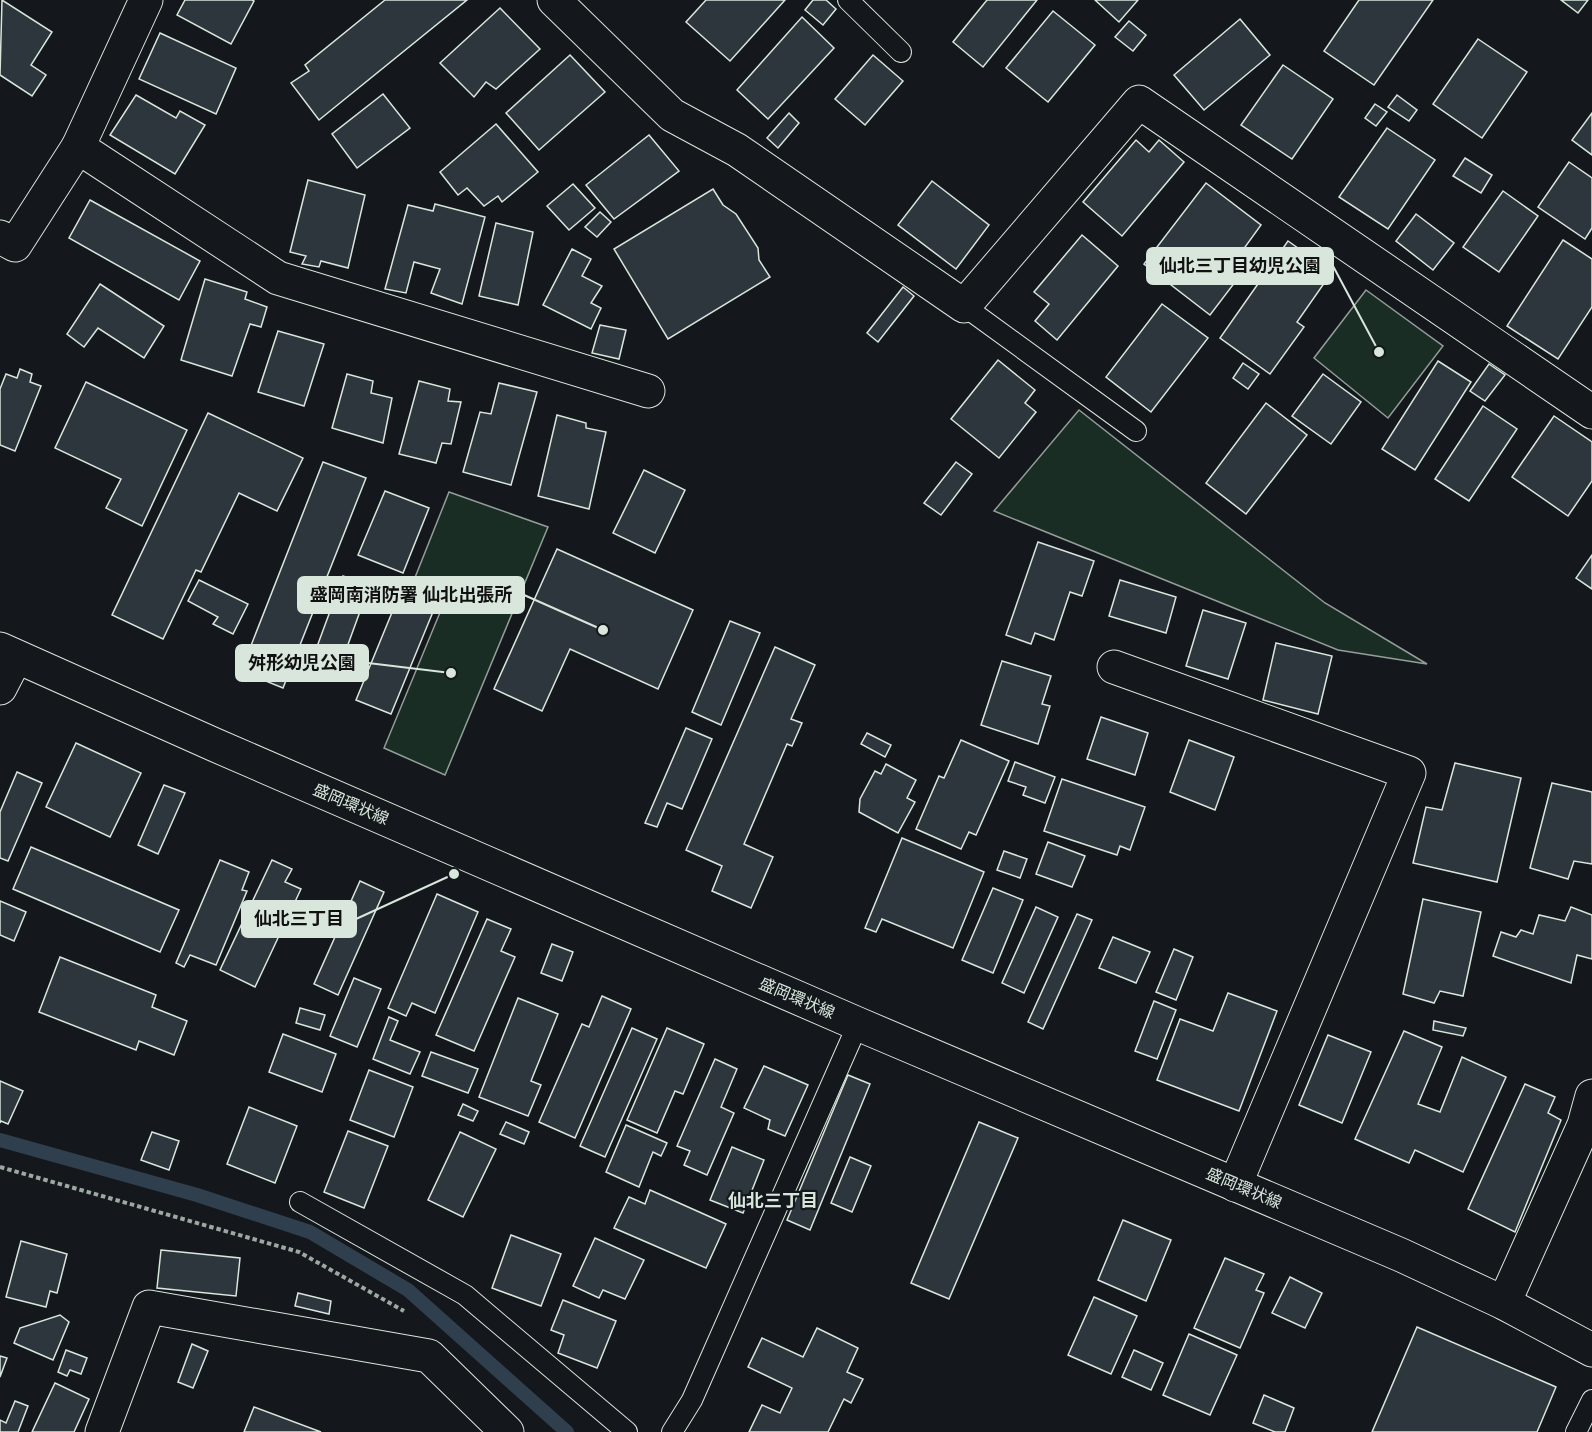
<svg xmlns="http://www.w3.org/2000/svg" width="1592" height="1432" viewBox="0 0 1592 1432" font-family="Figtree,'Noto Sans JP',sans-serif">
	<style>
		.green { fill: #1a2d24; stroke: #939e99; stroke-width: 1.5 }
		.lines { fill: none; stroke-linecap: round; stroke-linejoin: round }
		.stream { stroke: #2f3f4d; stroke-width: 14 }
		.building { fill: #2c363c; stroke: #d8e6dc; stroke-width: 1.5 }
		.lane-casing { stroke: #d8e6dc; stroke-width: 22 }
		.street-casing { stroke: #d8e6dc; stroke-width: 35 }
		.primary-casing { stroke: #d8e6dc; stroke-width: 35 }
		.path { stroke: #9da8a2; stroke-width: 4; stroke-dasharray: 4.5 3; stroke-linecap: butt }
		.lane { stroke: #14181c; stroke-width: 20 }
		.street { stroke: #14181c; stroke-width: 33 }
		.primary { stroke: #14181c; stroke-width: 33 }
		.labels { text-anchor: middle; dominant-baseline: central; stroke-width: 4.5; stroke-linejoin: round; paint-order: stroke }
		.street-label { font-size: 16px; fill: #d8e6dc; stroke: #14181c }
		.neighbourhood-label { font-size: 18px; font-weight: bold; fill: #d8e6dc; stroke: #14181c }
		.leader { fill: none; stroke: #d8e6dc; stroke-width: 2 }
		.callout-dot { fill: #d8e6dc; stroke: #14181c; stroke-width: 2 }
		.callout { fill: #d8e6dc; stroke: #d8e6dc; stroke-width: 2 }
		.callout-label { font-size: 18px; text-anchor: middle; font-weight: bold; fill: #111 }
	</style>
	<rect width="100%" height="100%" fill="#14181c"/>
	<g class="green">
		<polygon points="1366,290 1443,346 1388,418 1314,358"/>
		<polygon points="1079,410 1325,603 1427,664 1338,650 994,511"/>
		<polygon points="449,492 548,527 445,775 384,748 446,598 412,585"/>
	</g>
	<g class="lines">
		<polyline class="stream" points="0,1140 197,1195 310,1232 408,1290 567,1432"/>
	</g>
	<g class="building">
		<polygon points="2,0 52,32 31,65 46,75 32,96 0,75"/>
		<polygon points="185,0 252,0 254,1 231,44 177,15"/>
		<polygon points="385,0 467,0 319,120 291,83 309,71 305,65"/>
		<polygon points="706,0 785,0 730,61 686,22"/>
		<polygon points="813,0 826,0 836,9 823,25 805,10"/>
		<polygon points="987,0 1037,0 983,67 953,42"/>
		<polygon points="1095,0 1138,0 1119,22"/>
		<polygon points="1359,0 1433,0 1374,85 1324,51"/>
		<polygon points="1561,0 1588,0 1578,13"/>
		<polygon points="500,8 540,49 496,89 486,82 474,97 440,63"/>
		<polygon points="1053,11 1095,45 1048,102 1006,68"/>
		<polygon points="802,17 834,48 768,119 737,90"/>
		<polygon points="1240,19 1270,55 1204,110 1174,75"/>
		<polygon points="1129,21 1146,35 1133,51 1115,37"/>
		<polygon points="160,33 236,68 216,114 139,79"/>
		<polygon points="1478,39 1527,72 1482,138 1433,104"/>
		<polygon points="570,55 605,92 539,150 506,113"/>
		<polygon points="873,55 903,81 865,125 835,99"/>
		<polygon points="1283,65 1333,99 1292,159 1241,125"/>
		<polygon points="383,94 410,128 357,168 332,134"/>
		<polygon points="136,95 176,118 180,111 205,125 175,174 110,135"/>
		<polygon points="1397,95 1417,110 1409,121 1388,107"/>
		<polygon points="1375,104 1387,112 1376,126 1365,118"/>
		<polygon points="789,113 799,123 778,148 767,138"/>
		<polygon points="1592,113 1592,155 1572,140"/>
		<polygon points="496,124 538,172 502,202 498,196 484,206 467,188 458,195 440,172"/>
		<polygon points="1387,128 1435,160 1388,229 1339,197"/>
		<polygon points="649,135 679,171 614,219 586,185"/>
		<polygon points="1136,140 1149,152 1159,140 1184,162 1122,236 1083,202"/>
		<polygon points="1465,158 1492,175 1481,193 1453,176"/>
		<polygon points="1569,162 1592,178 1592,228 1585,239 1538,207"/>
		<polygon points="308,180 365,195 348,268 321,261 319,267 302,264 306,256 290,252"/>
		<polygon points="932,181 989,225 956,269 898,225"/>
		<polygon points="1206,183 1261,225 1232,265 1242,273 1210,315 1144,264"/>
		<polygon points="573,184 595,208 569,230 547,206"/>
		<polygon points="713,189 723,205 736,214 758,248 759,260 770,277 668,339 614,249"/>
		<polygon points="1503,191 1538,216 1499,272 1463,247"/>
		<polygon points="90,200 200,261 179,300 69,238"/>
		<polygon points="435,204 485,217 462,304 431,293 440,269 414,262 406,293 385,289 408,205 433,211"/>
		<polygon points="600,212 611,222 597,237 585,227"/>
		<polygon points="1416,214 1454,243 1433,270 1396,241"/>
		<polygon points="496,223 533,232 518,305 479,296"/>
		<polygon points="1082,235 1118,266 1057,340 1035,321 1049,304 1034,292"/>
		<polygon points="1563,240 1592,259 1592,307 1558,359 1507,326"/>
		<polygon points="1288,241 1332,272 1297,322 1304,327 1270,374 1220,338"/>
		<polygon points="572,249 591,259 582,276 602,286 591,303 601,308 591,329 543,305"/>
		<polygon points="205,279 247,292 245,299 267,307 261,327 250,324 232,376 181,360"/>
		<polygon points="100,284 164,326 144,358 98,328 84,347 67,334"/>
		<polygon points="903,287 914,296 878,342 867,333"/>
		<polygon points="1162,304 1208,338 1151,412 1106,377"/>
		<polygon points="600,325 626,330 619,359 592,353"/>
		<polygon points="278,331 324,344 304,406 258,392"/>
		<polygon points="998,360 1035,390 1025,403 1036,412 999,458 951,419"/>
		<polygon points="1438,361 1471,382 1415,470 1382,449"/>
		<polygon points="1243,363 1259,374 1248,389 1233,378"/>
		<polygon points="1489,364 1505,375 1485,401 1470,391"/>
		<polygon points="20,369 32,374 30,382 41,386 15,451 0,445 0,389 6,374 17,378"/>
		<polygon points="347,374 373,381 371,393 392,398 383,443 332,428"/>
		<polygon points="1323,374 1361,402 1331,444 1292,416"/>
		<polygon points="419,381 450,389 448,401 461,402 451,444 442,443 436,463 399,454"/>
		<polygon points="86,382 187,430 142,526 106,508 121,479 55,448"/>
		<polygon points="499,383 537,392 511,485 463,472 480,412 491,414"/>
		<polygon points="1266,403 1307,435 1246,514 1206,483"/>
		<polygon points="1483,406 1517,429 1469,501 1435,479"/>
		<polygon points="208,413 303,458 277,511 239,493 201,572 196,570 163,639 112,615"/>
		<polygon points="557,415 586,423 586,428 606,432 589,509 538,496"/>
		<polygon points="1554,416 1592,442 1592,481 1568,516 1512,477"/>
		<polygon points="323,462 366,478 283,688 241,671"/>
		<polygon points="956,462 972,474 941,515 924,503"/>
		<polygon points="644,470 685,490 655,553 613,533"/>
		<polygon points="385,491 429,508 403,573 358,555"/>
		<polygon points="1038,542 1094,561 1082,596 1070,592 1054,640 1035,633 1031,644 1006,635"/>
		<polygon points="557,549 693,610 658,689 570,649 542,711 494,689"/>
		<polygon points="1592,555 1592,589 1576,578"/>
		<polygon points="343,576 386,592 379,612 362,606 338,672 311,663"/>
		<polygon points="199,580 248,604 233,634 213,624 218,617 188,601"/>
		<polygon points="1120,580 1176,597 1166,633 1109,616"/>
		<polygon points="400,593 435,607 391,714 356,700"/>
		<polygon points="1203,610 1246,623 1228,679 1186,666"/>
		<polygon points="730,621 760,633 721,725 692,712"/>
		<polygon points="1276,643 1332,656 1318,714 1263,700"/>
		<polygon points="775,647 815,665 791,719 802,723 792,746 787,744 744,844 773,857 751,908 712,891 722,866 686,850"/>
		<polygon points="1002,661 1051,676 1042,704 1050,706 1038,744 981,725"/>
		<polygon points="1101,717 1148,733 1135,775 1087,759"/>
		<polygon points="686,728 712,739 682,809 667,803 657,827 645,823"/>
		<polygon points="867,733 891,745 885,757 861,744"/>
		<polygon points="961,740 1009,761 976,835 969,832 961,849 916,829 939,776 944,778"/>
		<polygon points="1189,740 1234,757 1215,810 1170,792"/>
		<polygon points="76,743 141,773 110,837 46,807"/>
		<polygon points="1015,762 1055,777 1045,803 1023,795 1026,787 1008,781"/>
		<polygon points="1455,763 1521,778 1497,882 1413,863 1426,807 1442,810"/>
		<polygon points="886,764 916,780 907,798 915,802 898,833 859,812 860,799 875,771 881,774"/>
		<polygon points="17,772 42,783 8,861 0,858 0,812"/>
		<polygon points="1062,779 1145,807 1130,850 1120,846 1117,855 1044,831"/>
		<polygon points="1552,783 1592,792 1592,864 1574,861 1568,879 1530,868"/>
		<polygon points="164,785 185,793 158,854 138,845"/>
		<polygon points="902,838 984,872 953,948 882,919 876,932 865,928"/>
		<polygon points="1048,842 1085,856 1072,887 1036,874"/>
		<polygon points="31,847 179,910 160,952 13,889"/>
		<polygon points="1004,851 1027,859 1020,878 997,870"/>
		<polygon points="220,860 249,872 242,890 247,891 216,965 190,955 184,967 176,963"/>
		<polygon points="272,860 292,869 285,882 301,889 255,987 220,970"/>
		<polygon points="360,881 384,892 338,995 314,984"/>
		<polygon points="993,888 1023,900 993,973 962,960"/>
		<polygon points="437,894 478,912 435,1013 412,1003 406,1016 388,1008"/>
		<polygon points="1423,899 1481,912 1463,996 1440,991 1434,1003 1403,994"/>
		<polygon points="0,901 26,912 14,941 0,935"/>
		<polygon points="1036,907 1058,917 1024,993 1002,983"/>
		<polygon points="1571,907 1592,915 1592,959 1577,955 1571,983 1493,956 1501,932 1516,937 1521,930 1533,934 1539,915 1565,921"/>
		<polygon points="1077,914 1092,920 1043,1029 1028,1022"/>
		<polygon points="487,919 511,929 501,951 515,957 474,1051 436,1035"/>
		<polygon points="1113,937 1150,952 1136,983 1099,968"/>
		<polygon points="552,944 573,952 562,981 541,973"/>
		<polygon points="1174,949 1193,957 1176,1000 1156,992"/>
		<polygon points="60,957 156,995 152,1007 187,1021 174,1055 139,1041 136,1050 39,1012"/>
		<polygon points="354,978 381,989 357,1047 330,1036"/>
		<polygon points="1228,993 1277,1011 1239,1111 1157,1080 1180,1019 1213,1031"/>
		<polygon points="602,996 631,1009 575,1138 539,1122 582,1024 589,1027"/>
		<polygon points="518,998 558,1014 531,1081 541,1085 528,1116 479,1097"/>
		<polygon points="1154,1001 1176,1010 1157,1059 1135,1051"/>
		<polygon points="300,1008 325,1015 320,1030 296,1023"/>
		<polygon points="389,1017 398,1021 390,1040 420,1052 410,1074 373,1059"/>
		<polygon points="1434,1021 1466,1028 1463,1036 1433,1030"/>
		<polygon points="632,1028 657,1039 605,1157 580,1146"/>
		<polygon points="667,1028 704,1044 683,1094 675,1091 657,1133 627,1120"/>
		<polygon points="1404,1031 1442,1047 1418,1104 1440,1112 1462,1057 1506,1077 1463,1172 1415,1150 1409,1163 1355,1139"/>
		<polygon points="283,1034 336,1054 322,1092 269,1072"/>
		<polygon points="1328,1035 1371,1052 1342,1123 1299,1105"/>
		<polygon points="431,1052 478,1069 468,1093 422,1076"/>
		<polygon points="715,1059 737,1069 721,1107 734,1113 707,1175 684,1165 690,1151 677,1146"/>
		<polygon points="764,1066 808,1085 785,1136 768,1129 770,1120 744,1108"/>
		<polygon points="369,1070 413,1087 394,1137 350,1120"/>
		<polygon points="848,1075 870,1084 810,1230 787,1220"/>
		<polygon points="0,1081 23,1091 8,1124 1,1121 0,1123"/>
		<polygon points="1525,1084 1555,1097 1548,1113 1561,1120 1515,1232 1468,1209"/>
		<polygon points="463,1104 478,1111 473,1121 458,1115"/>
		<polygon points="249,1107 297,1126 275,1183 227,1164"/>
		<polygon points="506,1122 529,1132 524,1144 500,1134"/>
		<polygon points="979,1122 1018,1138 949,1299 911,1283"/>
		<polygon points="626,1125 667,1143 661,1156 653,1152 639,1187 606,1172"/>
		<polygon points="348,1131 388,1146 364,1208 324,1192"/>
		<polygon points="152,1132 179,1141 169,1170 141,1160"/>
		<polygon points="460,1132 496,1149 463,1217 428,1200"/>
		<polygon points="732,1147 764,1160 743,1213 710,1200"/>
		<polygon points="850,1157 871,1166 852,1212 831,1203"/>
		<polygon points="650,1190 726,1224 706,1268 614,1228 629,1197 645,1204"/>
		<polygon points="1123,1220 1171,1240 1146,1301 1098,1280"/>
		<polygon points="511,1235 561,1254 541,1306 492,1288"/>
		<polygon points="595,1238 644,1260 625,1299 603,1290 599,1298 573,1286"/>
		<polygon points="21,1241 67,1254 57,1293 50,1291 46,1307 6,1297"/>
		<polygon points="161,1250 240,1258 236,1296 157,1288"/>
		<polygon points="1225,1258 1264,1274 1256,1290 1264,1293 1240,1348 1194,1328"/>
		<polygon points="1290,1277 1322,1293 1305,1328 1272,1313"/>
		<polygon points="298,1293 331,1301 329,1314 295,1306"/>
		<polygon points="1094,1297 1137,1316 1111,1374 1068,1355"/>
		<polygon points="563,1300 616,1321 597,1368 558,1353 564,1335 551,1330"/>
		<polygon points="60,1315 69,1322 53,1360 14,1343 20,1328"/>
		<polygon points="1417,1327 1556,1387 1537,1432 1372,1432"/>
		<polygon points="817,1328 858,1348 847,1372 863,1379 851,1403 844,1399 828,1432 749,1432 762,1405 780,1413 792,1388 748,1367 762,1338 803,1357"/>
		<polygon points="1189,1334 1237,1355 1210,1415 1163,1395"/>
		<polygon points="192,1344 208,1351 193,1388 178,1382"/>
		<polygon points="66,1350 87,1358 81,1374 70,1370 67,1376 58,1372"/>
		<polygon points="1134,1350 1163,1363 1151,1390 1122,1377"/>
		<polygon points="0,1356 7,1358 0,1377"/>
		<polygon points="55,1383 89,1399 74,1432 32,1432"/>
		<polygon points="1264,1395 1294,1408 1285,1432 1275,1432 1253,1423"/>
		<polygon points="15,1401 28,1406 18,1432 0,1432 0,1420 6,1423"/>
		<polygon points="254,1407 321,1432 244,1432"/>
	</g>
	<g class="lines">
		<g class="lane-casing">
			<g id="lane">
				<polyline points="848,0 901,52"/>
				<polyline points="964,306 1136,431"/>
				<polyline points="300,1202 465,1295 627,1432"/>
				<polyline points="672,1432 692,1400 858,1024"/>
				<polyline points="1576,1432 1592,1400"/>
			</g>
		</g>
		<g class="street-casing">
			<g id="street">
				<polyline points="146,0 78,147 278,278 648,391"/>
				<polyline points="554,0 672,115 737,150 964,306 1139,102 1592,412"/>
				<polyline points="0,237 15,245 78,147"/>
				<polyline points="1114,667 1409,773 1235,1185"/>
				<polyline points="0,688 16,657"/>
				<polyline points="1504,1303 1584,1125 1592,1096"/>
				<polyline points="102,1432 149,1307 429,1356 507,1432"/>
			</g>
		</g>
		<g class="primary-casing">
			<polyline id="primary" points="0,649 215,745 858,1024 1401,1255 1504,1303 1592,1350"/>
		</g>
		<polyline class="path" points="0,1167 299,1252 404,1311"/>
		<use href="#lane" class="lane"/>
		<use href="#street" class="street"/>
		<use href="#primary" class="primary"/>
	</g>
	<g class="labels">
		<g class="street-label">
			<text transform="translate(351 804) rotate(23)">盛岡環状線</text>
			<text transform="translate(797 998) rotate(23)">盛岡環状線</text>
			<text transform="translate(1244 1188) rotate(23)">盛岡環状線</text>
		</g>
		<g class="neighbourhood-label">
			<text x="773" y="1201">仙北三丁目</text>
		</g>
	</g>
	<path class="leader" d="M1379 352L1333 266M603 630L524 595M451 673L368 663M454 874L356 919"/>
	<g class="callout-dot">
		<circle cx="1379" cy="352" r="6"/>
		<circle cx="603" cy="630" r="6"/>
		<circle cx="451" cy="673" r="6"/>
		<circle cx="454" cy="874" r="6"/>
	</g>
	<g class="callout">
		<rect x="1147" y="248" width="186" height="36" rx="6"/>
		<rect x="298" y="577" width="226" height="36" rx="6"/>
		<rect x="236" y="645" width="132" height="36" rx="6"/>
		<rect x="242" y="901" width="114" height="36" rx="6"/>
	</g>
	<g class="callout-label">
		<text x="1240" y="272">仙北三丁目幼児公園</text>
		<text x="411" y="601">盛岡南消防署 仙北出張所</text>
		<text x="302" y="669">舛形幼児公園</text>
		<text x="299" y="925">仙北三丁目</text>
	</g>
</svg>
